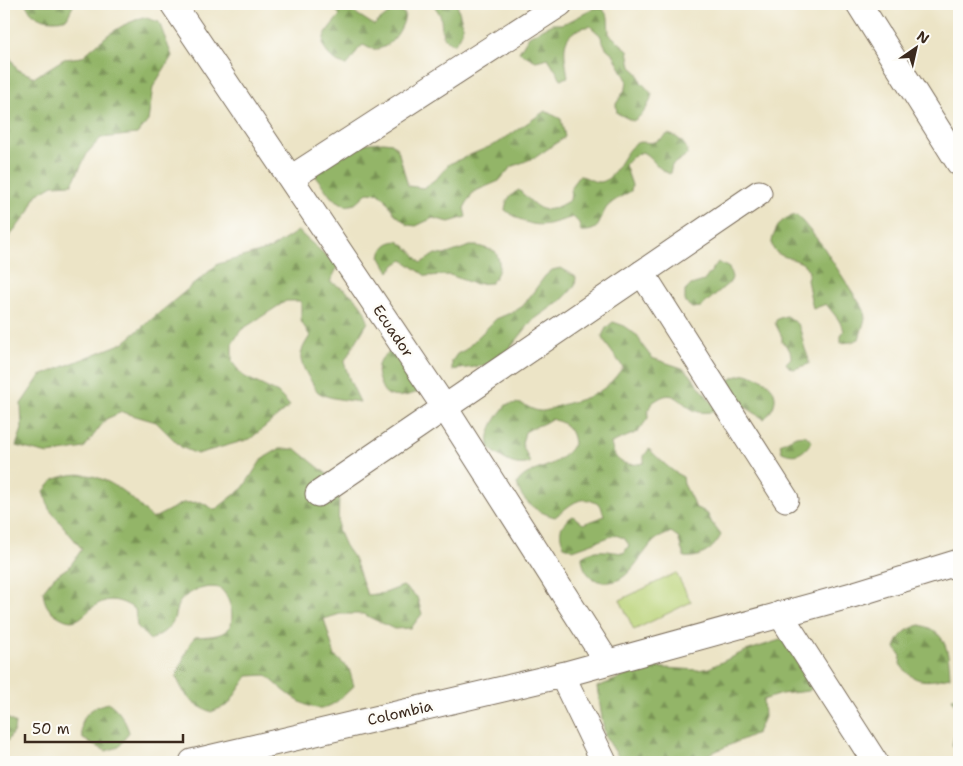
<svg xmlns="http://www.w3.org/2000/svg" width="963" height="766" viewBox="0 0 963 766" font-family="'Shantell Sans',sans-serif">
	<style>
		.forest { fill: url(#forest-firs); stroke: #677043 }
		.pitch { fill: #bad378; stroke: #7a7e4b }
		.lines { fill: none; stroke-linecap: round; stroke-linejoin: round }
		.minor-casing { stroke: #796b59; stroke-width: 27 }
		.minor { stroke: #fff; stroke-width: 25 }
		.labels { text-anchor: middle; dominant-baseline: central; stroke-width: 5; stroke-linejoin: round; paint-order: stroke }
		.street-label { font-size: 15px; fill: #3b2a1e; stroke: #fdfcf7 }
	</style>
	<defs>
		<pattern id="forest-firs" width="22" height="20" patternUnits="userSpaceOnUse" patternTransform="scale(1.25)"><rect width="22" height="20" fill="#93b568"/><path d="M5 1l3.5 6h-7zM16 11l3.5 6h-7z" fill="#799355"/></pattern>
	</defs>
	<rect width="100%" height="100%" fill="#fdfcf7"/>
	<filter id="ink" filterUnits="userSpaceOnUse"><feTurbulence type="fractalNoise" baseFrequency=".02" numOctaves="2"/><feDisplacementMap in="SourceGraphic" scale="10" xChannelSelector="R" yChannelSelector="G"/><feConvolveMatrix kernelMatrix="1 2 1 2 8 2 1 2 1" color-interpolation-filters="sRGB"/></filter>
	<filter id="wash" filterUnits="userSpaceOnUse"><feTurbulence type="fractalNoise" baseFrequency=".0096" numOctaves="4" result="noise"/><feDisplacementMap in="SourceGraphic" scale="20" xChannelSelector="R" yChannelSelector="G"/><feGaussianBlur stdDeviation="1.12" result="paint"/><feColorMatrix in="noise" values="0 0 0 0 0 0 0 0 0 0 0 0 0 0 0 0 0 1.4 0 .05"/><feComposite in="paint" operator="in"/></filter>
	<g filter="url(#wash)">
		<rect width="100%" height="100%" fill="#ece4c6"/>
		<g class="forest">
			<path d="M26,4H74L67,18C53,23 31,19 26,4Z"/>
			<path d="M330,4H351L349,9L374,25L388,14L396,10L405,14C404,28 390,51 373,49C369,49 366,46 363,45C355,51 354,58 347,65C339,64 336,62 330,56C314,40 330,28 340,15Z"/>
			<path d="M433,4H457C461,21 468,31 454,44C437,36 444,30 440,15C438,11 435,7 433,4Z"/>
			<path d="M595,8L603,9L608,17L609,34L628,50L631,67L638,73L641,82L652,94C649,106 644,115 633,121L617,113L616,104L626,88L627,80L613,54L606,48L600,35L590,26C558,32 564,51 568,77L561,79L548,58L536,61L519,52L529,36L552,24H561L570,21Z"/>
			<polygon points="143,17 159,22 172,56 153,87 148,121 137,134 101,138 88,152 72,184 53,185 36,195 29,212 7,239 4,239 4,35 9,56 18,70 35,77 64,59 82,57 109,34 124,25"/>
			<polygon points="545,111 561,119 565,137 536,157 511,167 499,181 473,192 464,208 466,217 449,222 433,218 416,226 408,225 394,213 385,198 378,193 368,192 355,204 346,206 331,197 314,174 344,145 383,142 392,143 398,150 408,186 424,188 438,177 449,164 498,143"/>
			<path d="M668,134C679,137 686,143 688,154L672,165L670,174C657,170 653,157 642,152L631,158L625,165L632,185L631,191C624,195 614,200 608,206C597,219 604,232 581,231L579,223L573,217C541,227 534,230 505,210C506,200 510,195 519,190C540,210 542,217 570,200L572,185L579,176C587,176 593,183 601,182C615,180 623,151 635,144C641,140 648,144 654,142C659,141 664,137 668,134Z"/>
			<path d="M797,215L822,245L864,310L865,319L859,339L851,342L841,343V336L844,330L838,319L826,304L813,309L807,280L809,272C807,268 805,265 802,263C787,255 762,257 776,230C780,221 786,217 797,215Z"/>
			<path d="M298,231L338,266L330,282C348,290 364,302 368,322L344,362L350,381L360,402C349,400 327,399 318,392C315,389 312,382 309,378C298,359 298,354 310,336L301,321V301H286L241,330L232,344V362L243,376L278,393L290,406L250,439L197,454L181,447L156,422L122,412L106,419L84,448L48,454L16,446L22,429L21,404L40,376L123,343L218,264L270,249Z"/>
			<path d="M398,241L410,250L421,263L435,254L444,255L470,246H478L495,251C502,264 500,272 491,283L474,284L450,275L426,276L403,260L396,264L389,272L380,256C383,246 387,242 398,241Z"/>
			<polygon points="718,262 729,268 732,277 731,281 701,307 692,308 685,302 685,291 691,285 704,281"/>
			<polygon points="561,268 576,277 575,286 563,299 532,321 507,352 499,358 482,366 452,370 452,361 457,354 465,350 496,319 515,311 523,306 545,276 552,270"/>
			<path d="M786,316C803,324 800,333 805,349C807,354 809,358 809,364L794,369L789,367L786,363L791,358C791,350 788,347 782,342V337L775,323L777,319Z"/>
			<path d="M613,322L622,325L638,336L642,345L652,358L682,368L689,373L718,411C712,412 705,413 699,412C682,408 677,387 658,399C649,404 648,409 648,418L638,432L611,443C614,463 626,467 644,463V456L649,449C658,458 672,472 683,477L684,484L696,508L704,511L703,513H707L712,523L721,535C714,549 701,559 684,557L678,537L671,532C666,535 658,537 654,541C644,551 632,573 620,579C601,588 582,577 582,556C596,547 608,552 624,553L629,545L624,538L615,535L573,550L564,546C558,532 559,525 573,516L583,524C590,521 597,520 604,516L601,506C581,492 572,504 555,517C538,513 520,501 517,483C525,472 535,471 547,466C558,461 568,454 574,444C573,429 565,422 551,419C543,425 534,426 525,432L522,444L530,463C513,468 502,458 489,448C486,431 496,418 506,405C526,400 524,408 539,411C546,412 552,408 558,406C589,397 603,396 623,367L606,344L602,336L606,328Z"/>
			<path d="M399,347L428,389C417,392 400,400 389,395C384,393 382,388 380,383C372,364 382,355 399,347Z"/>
			<path d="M746,374C752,376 760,377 765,381C781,393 776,408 764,419L727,395V382L734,377Z"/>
			<path d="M805,435L812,441C803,454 796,458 782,452L780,444L796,436Z"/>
			<path d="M279,449H296L328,475L339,494L338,530L345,546L355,560L367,595L385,593L403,586L417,597L422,614L411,628L394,629L363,614H340L324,619L335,656L349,669L354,686C346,693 337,704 326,707C307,714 280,687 266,675L248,676L228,705L211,712C190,703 185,697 176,676L190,643L195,637C206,636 221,637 228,629C237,621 229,593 219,588C216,587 208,587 204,588C194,590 181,596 177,607C176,611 175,617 173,621C169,630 158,636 150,640L137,626L135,609C125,603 114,597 102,602C82,610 80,632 55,614C46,608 44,601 43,591L54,577L70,566L82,549L49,509L44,491C47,488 50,483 54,480C57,478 62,477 65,476C100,467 131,495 152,519L183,503L201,502L215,510L243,488L262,459Z"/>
			<path d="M920,625C947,631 949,653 950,677C928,682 914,685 900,664L901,656L895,648C899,635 906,629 920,625Z"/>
			<polygon points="780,640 799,644 815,685 809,691 781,694 763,700 764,717 757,733 691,762 625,762 618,756 605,736 597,687 648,667 698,670 709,668 743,652"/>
			<polygon points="959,697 959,751 952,746 959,714 952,698"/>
			<path d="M109,703C119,710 125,720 129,732L119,747L106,751L83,739C77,718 89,707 109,703Z"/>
			<polygon points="4,716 15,723 14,731 4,746"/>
		</g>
		<polygon class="pitch" points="676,573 691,602 634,630 620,600"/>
	</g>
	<g filter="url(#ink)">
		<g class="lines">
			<g class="minor-casing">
				<g id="minor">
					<polyline points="173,4 445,408 607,662"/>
					<polyline points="859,4 959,163"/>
					<polyline points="291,178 560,4"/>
					<polyline points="642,273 786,499"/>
					<polyline points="318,494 759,193"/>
					<polyline points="780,614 875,762"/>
					<polyline points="562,675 604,762"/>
					<polyline points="192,762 562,675 852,595 959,562"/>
				</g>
			</g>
			<use href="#minor" class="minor"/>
		</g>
	</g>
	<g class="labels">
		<g class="street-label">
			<text transform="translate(393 331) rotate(56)">Ecuador</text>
			<text transform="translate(400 713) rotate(-13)">Colombia</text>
		</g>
	</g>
	<rect width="963" height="766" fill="none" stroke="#fdfcf7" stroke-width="20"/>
	<g transform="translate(916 48) rotate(34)" stroke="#fdfcf7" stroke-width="4" paint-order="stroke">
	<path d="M0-4L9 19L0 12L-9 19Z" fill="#3b2a1e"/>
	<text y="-8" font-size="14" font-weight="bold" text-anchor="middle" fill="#3b2a1e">N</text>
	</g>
	<path d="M25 734v8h158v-8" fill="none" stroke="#3b2a1e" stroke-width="2.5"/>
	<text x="32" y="734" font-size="15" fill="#3b2a1e" stroke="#fdfcf7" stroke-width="4" paint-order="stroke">50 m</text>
</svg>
